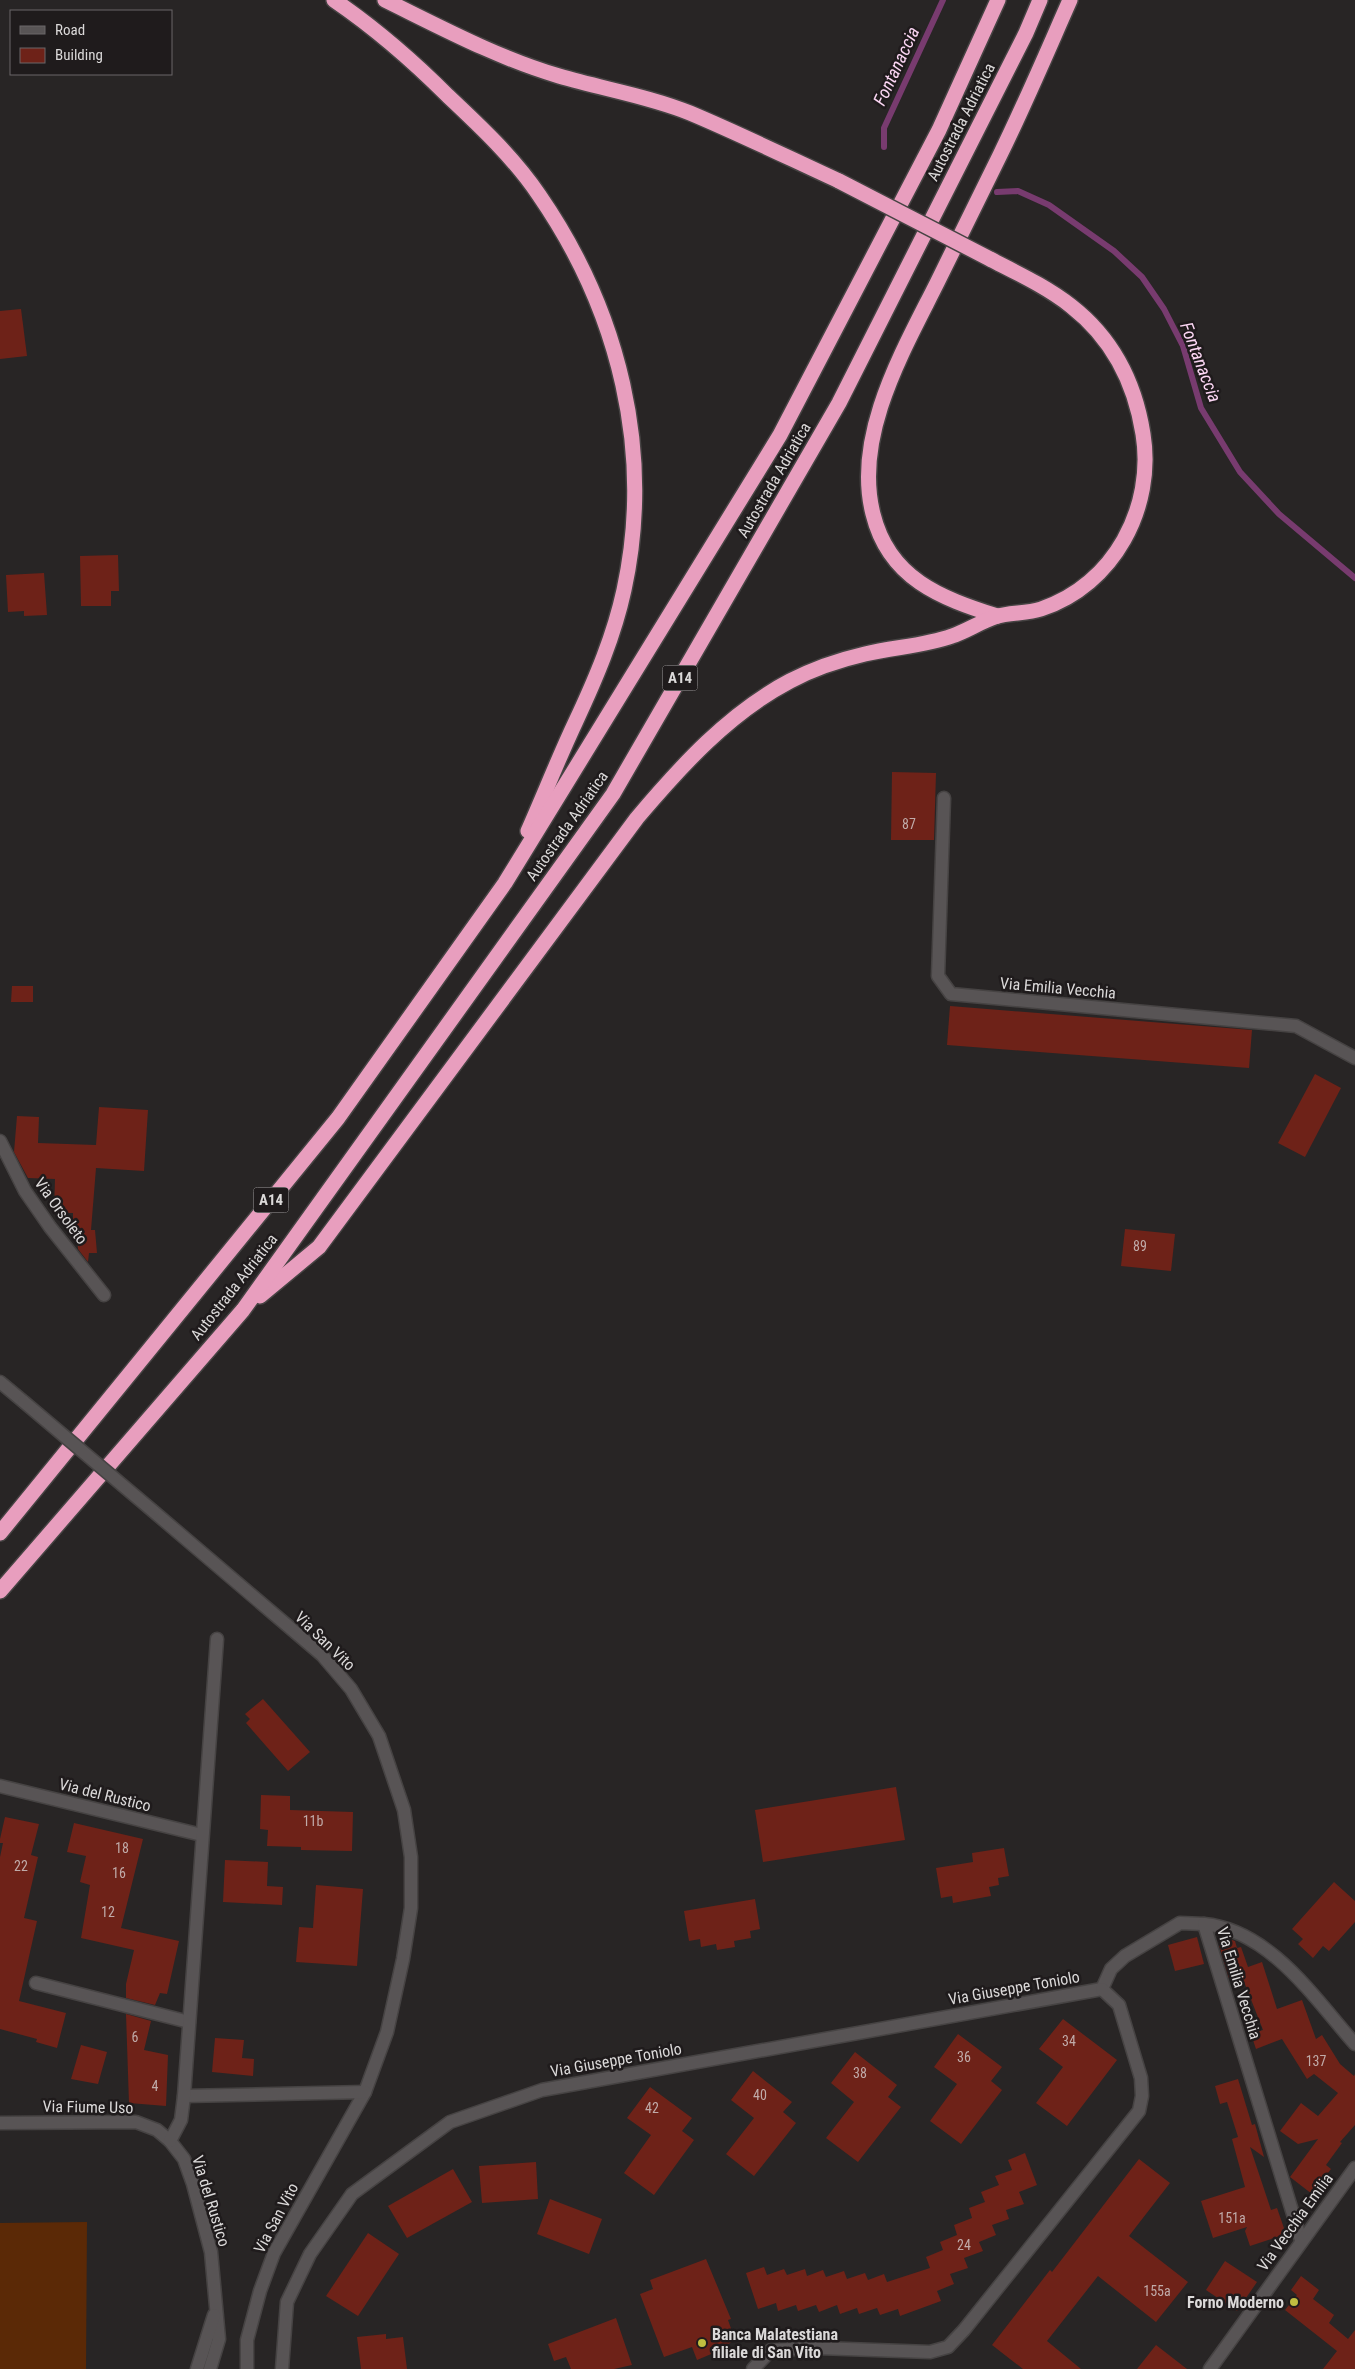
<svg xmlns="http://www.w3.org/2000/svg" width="1355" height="2369" viewBox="0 0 1355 2369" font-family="'Roboto Condensed',sans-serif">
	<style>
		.garden { fill: #5b2906 }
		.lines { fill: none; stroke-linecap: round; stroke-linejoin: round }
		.stream { stroke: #783b6f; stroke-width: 6 }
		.building { fill: #6e2218 }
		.minor-casing { stroke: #464343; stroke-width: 15 }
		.highway-casing { stroke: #464343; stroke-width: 18 }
		.minor { stroke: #585455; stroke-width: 12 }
		.highway { stroke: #e89ebe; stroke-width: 15 }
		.minor-bridge-casing { stroke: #464343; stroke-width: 15; stroke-linecap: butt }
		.highway-bridge-casing { stroke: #464343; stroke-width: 18; stroke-linecap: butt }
		.minor-bridge { stroke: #585455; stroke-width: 12 }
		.highway-bridge { stroke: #e89ebe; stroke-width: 15 }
		.poi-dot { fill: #c1be40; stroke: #1f1b1c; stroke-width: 2 }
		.labels { text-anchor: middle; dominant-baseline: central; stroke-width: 5; stroke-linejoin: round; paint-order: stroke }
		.number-label { font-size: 14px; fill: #c0aba9 }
		.shield { fill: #1f1b1c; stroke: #a3a0a0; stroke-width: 1 }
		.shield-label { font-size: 15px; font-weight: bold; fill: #dbd9d9 }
		.street-label { font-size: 16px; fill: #dbd9d9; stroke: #1f1b1c }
		.poi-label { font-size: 16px; font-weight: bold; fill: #dbd9d9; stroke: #1f1b1c; text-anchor: end }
		.water-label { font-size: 18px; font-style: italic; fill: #fcd7f4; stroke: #1f1b1c }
	</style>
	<rect width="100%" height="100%" fill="#282525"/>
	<polygon class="garden" points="87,2222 86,2369 0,2369 0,2223"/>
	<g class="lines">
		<g class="stream">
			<polyline points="884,147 884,128 943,0"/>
			<polyline points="997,192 1018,191 1049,205 1114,251 1142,277 1164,309 1183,346 1201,408 1240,472 1279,514 1355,578"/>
		</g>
	</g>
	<g class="building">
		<polygon points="21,309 27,356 0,359 0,311"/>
		<polygon points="118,555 119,591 111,591 111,606 81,606 80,556"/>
		<polygon points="44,573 47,615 24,616 24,611 8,612 6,575"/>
		<polygon points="892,772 936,773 934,840 891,840"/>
		<polygon points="12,986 33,986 33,1002 11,1002"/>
		<polygon points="950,1006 1252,1030 1249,1068 947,1045"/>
		<polygon points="1315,1074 1341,1088 1305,1157 1278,1143"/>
		<polygon points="99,1107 148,1110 144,1171 96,1168 91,1230 95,1230 97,1253 89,1253 88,1262 78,1249 76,1222 73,1222 73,1213 54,1213 55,1179 28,1178 14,1152 17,1116 39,1117 38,1143 96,1145"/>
		<polygon points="1125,1229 1175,1234 1171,1271 1121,1266"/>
		<polygon points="263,1699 310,1752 288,1771 246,1723 250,1719 245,1714"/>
		<polygon points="896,1787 905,1840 763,1862 755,1810"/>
		<polygon points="261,1795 290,1796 290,1810 353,1812 352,1851 301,1850 301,1847 267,1846 268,1830 260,1829"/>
		<polygon points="5,1817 39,1824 31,1855 38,1857 24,1918 37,1921 19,2001 66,2013 57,2048 36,2042 37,2039 0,2029 0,1857 3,1843 0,1843 0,1839"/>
		<polygon points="74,1823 143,1839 121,1928 179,1941 167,1994 160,1993 155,2005 126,1998 126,1984 134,1950 81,1938 90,1885 80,1882 86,1856 67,1852"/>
		<polygon points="1004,1848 1009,1876 998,1878 999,1885 989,1887 991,1896 953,1903 952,1896 941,1898 936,1868 973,1862 972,1853"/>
		<polygon points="225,1860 268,1862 267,1886 283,1887 282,1905 223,1902"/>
		<polygon points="1334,1882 1355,1901 1355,1922 1329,1951 1323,1946 1313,1958 1298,1944 1303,1939 1292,1929"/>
		<polygon points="316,1885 363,1889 357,1966 296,1962 299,1927 313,1928"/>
		<polygon points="755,1899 760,1929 750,1931 751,1938 734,1941 735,1947 717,1950 716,1944 701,1947 700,1939 689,1941 684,1911"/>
		<polygon points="1197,1937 1204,1964 1175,1971 1168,1945"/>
		<polygon points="1232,1940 1235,1941 1237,1948 1241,1947 1248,1967 1262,1962 1277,2009 1302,2000 1316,2039 1322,2035 1340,2064 1354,2076 1355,2074 1355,2125 1340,2142 1342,2143 1326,2165 1331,2169 1312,2194 1290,2177 1318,2139 1298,2144 1280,2131 1301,2103 1318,2116 1338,2093 1314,2074 1307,2079 1282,2039 1256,2049 1251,2034 1263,2030 1241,1974 1229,1978 1219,1945"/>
		<polygon points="126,2014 151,2021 144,2050 168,2055 166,2106 129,2103"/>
		<polygon points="1063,2019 1117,2060 1067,2126 1036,2103 1063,2067 1039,2049"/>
		<polygon points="958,2034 1002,2067 991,2081 1002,2090 961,2144 930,2121 957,2084 934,2067"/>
		<polygon points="215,2038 244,2040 242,2058 254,2059 253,2076 212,2072"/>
		<polygon points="81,2045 107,2052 98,2084 71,2079"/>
		<polygon points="855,2052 897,2085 888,2097 901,2107 858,2162 826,2138 854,2102 831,2083"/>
		<polygon points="753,2071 792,2102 783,2112 796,2123 754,2176 726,2154 754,2118 731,2100"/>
		<polygon points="1238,2079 1252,2125 1255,2124 1264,2157 1250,2147 1271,2210 1277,2208 1286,2234 1250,2246 1245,2231 1247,2227 1213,2238 1201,2201 1245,2187 1232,2139 1238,2137 1227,2102 1220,2104 1215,2086"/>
		<polygon points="650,2087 692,2118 682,2131 694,2140 654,2195 624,2173 651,2135 627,2118"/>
		<polygon points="1025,2153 1037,2185 1019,2192 1024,2204 1006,2210 1009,2219 992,2225 996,2235 979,2242 983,2251 964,2258 968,2268 950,2274 954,2284 937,2291 941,2301 900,2316 898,2309 880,2315 877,2308 859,2314 857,2308 840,2314 837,2305 819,2312 816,2305 798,2311 796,2305 778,2311 776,2303 758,2309 746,2273 764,2267 767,2275 784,2269 787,2275 805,2269 807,2276 823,2270 826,2277 844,2271 847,2279 865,2273 868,2280 884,2274 887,2282 930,2268 926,2257 943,2250 940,2242 957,2235 954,2225 972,2218 969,2208 985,2202 981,2192 999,2185 995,2176 1012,2170 1008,2160"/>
		<polygon points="1139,2159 1170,2183 1129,2236 1188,2282 1156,2322 1098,2276 1047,2341 1081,2369 1023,2369 992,2345 1050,2270 1052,2272"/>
		<polygon points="536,2162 538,2199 482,2203 479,2166"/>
		<polygon points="453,2169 472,2202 407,2238 388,2206"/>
		<polygon points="550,2199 602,2219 589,2254 537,2234"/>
		<polygon points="368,2233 399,2254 358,2316 326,2296"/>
		<polygon points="706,2259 731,2319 728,2320 734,2337 733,2341 716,2352 697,2360 692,2347 664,2357 640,2294 653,2289 650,2280"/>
		<polygon points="1225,2261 1257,2282 1237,2311 1206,2290"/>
		<polygon points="1301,2276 1319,2290 1313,2299 1334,2315 1329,2323 1348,2339 1355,2330 1355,2369 1323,2369 1337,2351 1285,2310 1297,2295 1291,2290"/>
		<polygon points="616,2318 632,2365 614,2369 571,2369 566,2357 554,2361 548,2344"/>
		<polygon points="386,2334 386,2339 403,2337 407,2369 361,2369 357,2337"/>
		<polygon points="1156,2345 1187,2369 1137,2369"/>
	</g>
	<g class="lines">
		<g class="minor-casing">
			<g id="minor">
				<polyline points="944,798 938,976 951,994 1296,1026 1355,1058"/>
				<polyline points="0,1141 25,1191 50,1227 104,1295"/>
				<polyline points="0,1382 24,1402"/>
				<polyline points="153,1511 322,1655 351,1689 379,1736 404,1810 411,1857 411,1908 403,1959 387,2032 365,2092 274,2253 260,2291 247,2340 247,2369"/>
				<polyline points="0,1786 202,1835"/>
				<polyline points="36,1983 189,2022"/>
				<polyline points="1102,1989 1111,1969 1125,1956 1180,1923 1204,1924"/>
				<polyline points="184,2096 365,2092"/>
				<polyline points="0,2123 136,2122 157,2130 170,2141 184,2159 193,2184 211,2252 219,2339 210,2369"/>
				<polyline points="170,2141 181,2120 184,2096 217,1639"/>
				<path d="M1301,2240L1204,1924C1270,1930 1315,1999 1355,2044"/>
				<polyline points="197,2369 214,2315"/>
				<polyline points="282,2369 287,2302 310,2254 352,2194 450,2122 542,2090 1102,1989"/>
				<polyline points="753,2369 771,2350 819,2348 930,2352 948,2347 964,2330 1139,2111 1142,2096 1141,2078 1119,2005 1102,1989"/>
				<polyline points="1210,2369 1355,2168"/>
			</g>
		</g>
		<g class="highway-casing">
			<g id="highway">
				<path d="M334,0C375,28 413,61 448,96C481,127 514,158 539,195C619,311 654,452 624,590C614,636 596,678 576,721C559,757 544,795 528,831"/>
				<path d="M385,0C442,28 498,58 559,76C603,89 648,96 690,113C740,134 789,158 839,181"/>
				<path d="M997,616C941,598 889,579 873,514C853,436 903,351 937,283C958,240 979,197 1000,155C1025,104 1047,52 1070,0"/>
				<path d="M260,1296L319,1247L637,818C681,766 729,713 790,681C813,669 839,660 865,654C893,647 925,646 952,636C967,631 980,622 995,617C1009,612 1026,614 1041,609C1114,585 1155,507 1143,434C1135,383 1112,338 1071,306C1047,287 1017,273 990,259"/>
				<polyline points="0,1533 338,1118 505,883 780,435 939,130 998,0"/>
				<polyline points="0,1591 243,1310 613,794 839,403 1026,33 1040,0"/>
			</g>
		</g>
		<use href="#minor" class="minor"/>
		<use href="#highway" class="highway"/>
		<g class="minor-bridge-casing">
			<polyline id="minor-bridge" points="24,1402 153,1511"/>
		</g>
		<g class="highway-bridge-casing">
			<polyline id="highway-bridge" points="839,181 990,259"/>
		</g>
		<use href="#minor-bridge" class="minor-bridge"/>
		<use href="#highway-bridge" class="highway-bridge"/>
	</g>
	<g class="poi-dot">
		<circle cx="1294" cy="2302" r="5"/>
		<circle cx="702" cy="2343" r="5"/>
	</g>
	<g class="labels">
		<g class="number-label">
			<text x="909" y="824">87</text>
			<text x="1140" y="1246">89</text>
			<text x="313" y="1821">11b</text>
			<text x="122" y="1848">18</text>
			<text x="21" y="1866">22</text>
			<text x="119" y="1873">16</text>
			<text x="108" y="1912">12</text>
			<text x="135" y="2037">6</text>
			<text x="1069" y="2041">34</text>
			<text x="964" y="2057">36</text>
			<text x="1316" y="2061">137</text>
			<text x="860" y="2073">38</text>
			<text x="155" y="2086">4</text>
			<text x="760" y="2095">40</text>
			<text x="652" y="2108">42</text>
			<text x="1232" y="2218">151a</text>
			<text x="964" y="2245">24</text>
			<text x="1157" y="2291">155a</text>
		</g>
		<g class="shield">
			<rect x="662.5" y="665.5" width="35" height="25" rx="4"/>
			<rect x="253.5" y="1187.5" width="35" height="25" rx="4"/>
		</g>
		<g class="shield-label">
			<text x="680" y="678">A14</text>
			<text x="271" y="1200">A14</text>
		</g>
		<g class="street-label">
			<text transform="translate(961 122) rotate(-63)">Autostrada Adriatica</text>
			<text transform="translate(774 480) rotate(-60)">Autostrada Adriatica</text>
			<text transform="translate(567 826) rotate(-55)">Autostrada Adriatica</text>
			<text transform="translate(1058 988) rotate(5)">Via Emilia Vecchia</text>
			<text transform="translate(61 1211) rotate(54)">Via Orsoleto</text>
			<text transform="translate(234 1287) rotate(-52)">Autostrada Adriatica</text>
			<text transform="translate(325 1641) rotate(44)">Via San Vito</text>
			<text transform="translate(105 1795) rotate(14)">Via del Rustico</text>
			<text transform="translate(1239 1983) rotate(73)">Via Emilia Vecchia</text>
			<text transform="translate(1014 1988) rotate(-10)">Via Giuseppe Toniolo</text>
			<text transform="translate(616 2060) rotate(-10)">Via Giuseppe Toniolo</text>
			<text transform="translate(88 2107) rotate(1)">Via Fiume Uso</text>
			<text transform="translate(211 2201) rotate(73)">Via del Rustico</text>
			<text transform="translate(276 2218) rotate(-62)">Via San Vito</text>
			<text transform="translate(1295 2222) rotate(-54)">Via Vecchia Emilia</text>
		</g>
		<g class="poi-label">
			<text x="1284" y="2302">Forno Moderno</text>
			<text x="712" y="2334" text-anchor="start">Banca Malatestiana<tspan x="712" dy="18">filiale di San Vito</tspan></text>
		</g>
		<g class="water-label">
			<text transform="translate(896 66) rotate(-65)">Fontanaccia</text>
			<text transform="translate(1201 362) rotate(69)">Fontanaccia</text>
		</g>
	</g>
	<rect x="10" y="10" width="162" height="65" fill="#1f1b1c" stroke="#6a6768"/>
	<rect x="20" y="26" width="25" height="8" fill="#585455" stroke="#6a6768"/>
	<text x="55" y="35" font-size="15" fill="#dbd9d9">Road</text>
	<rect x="20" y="48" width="25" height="15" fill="#6e2218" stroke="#6a6768"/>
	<text x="55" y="60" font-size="15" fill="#dbd9d9">Building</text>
</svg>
